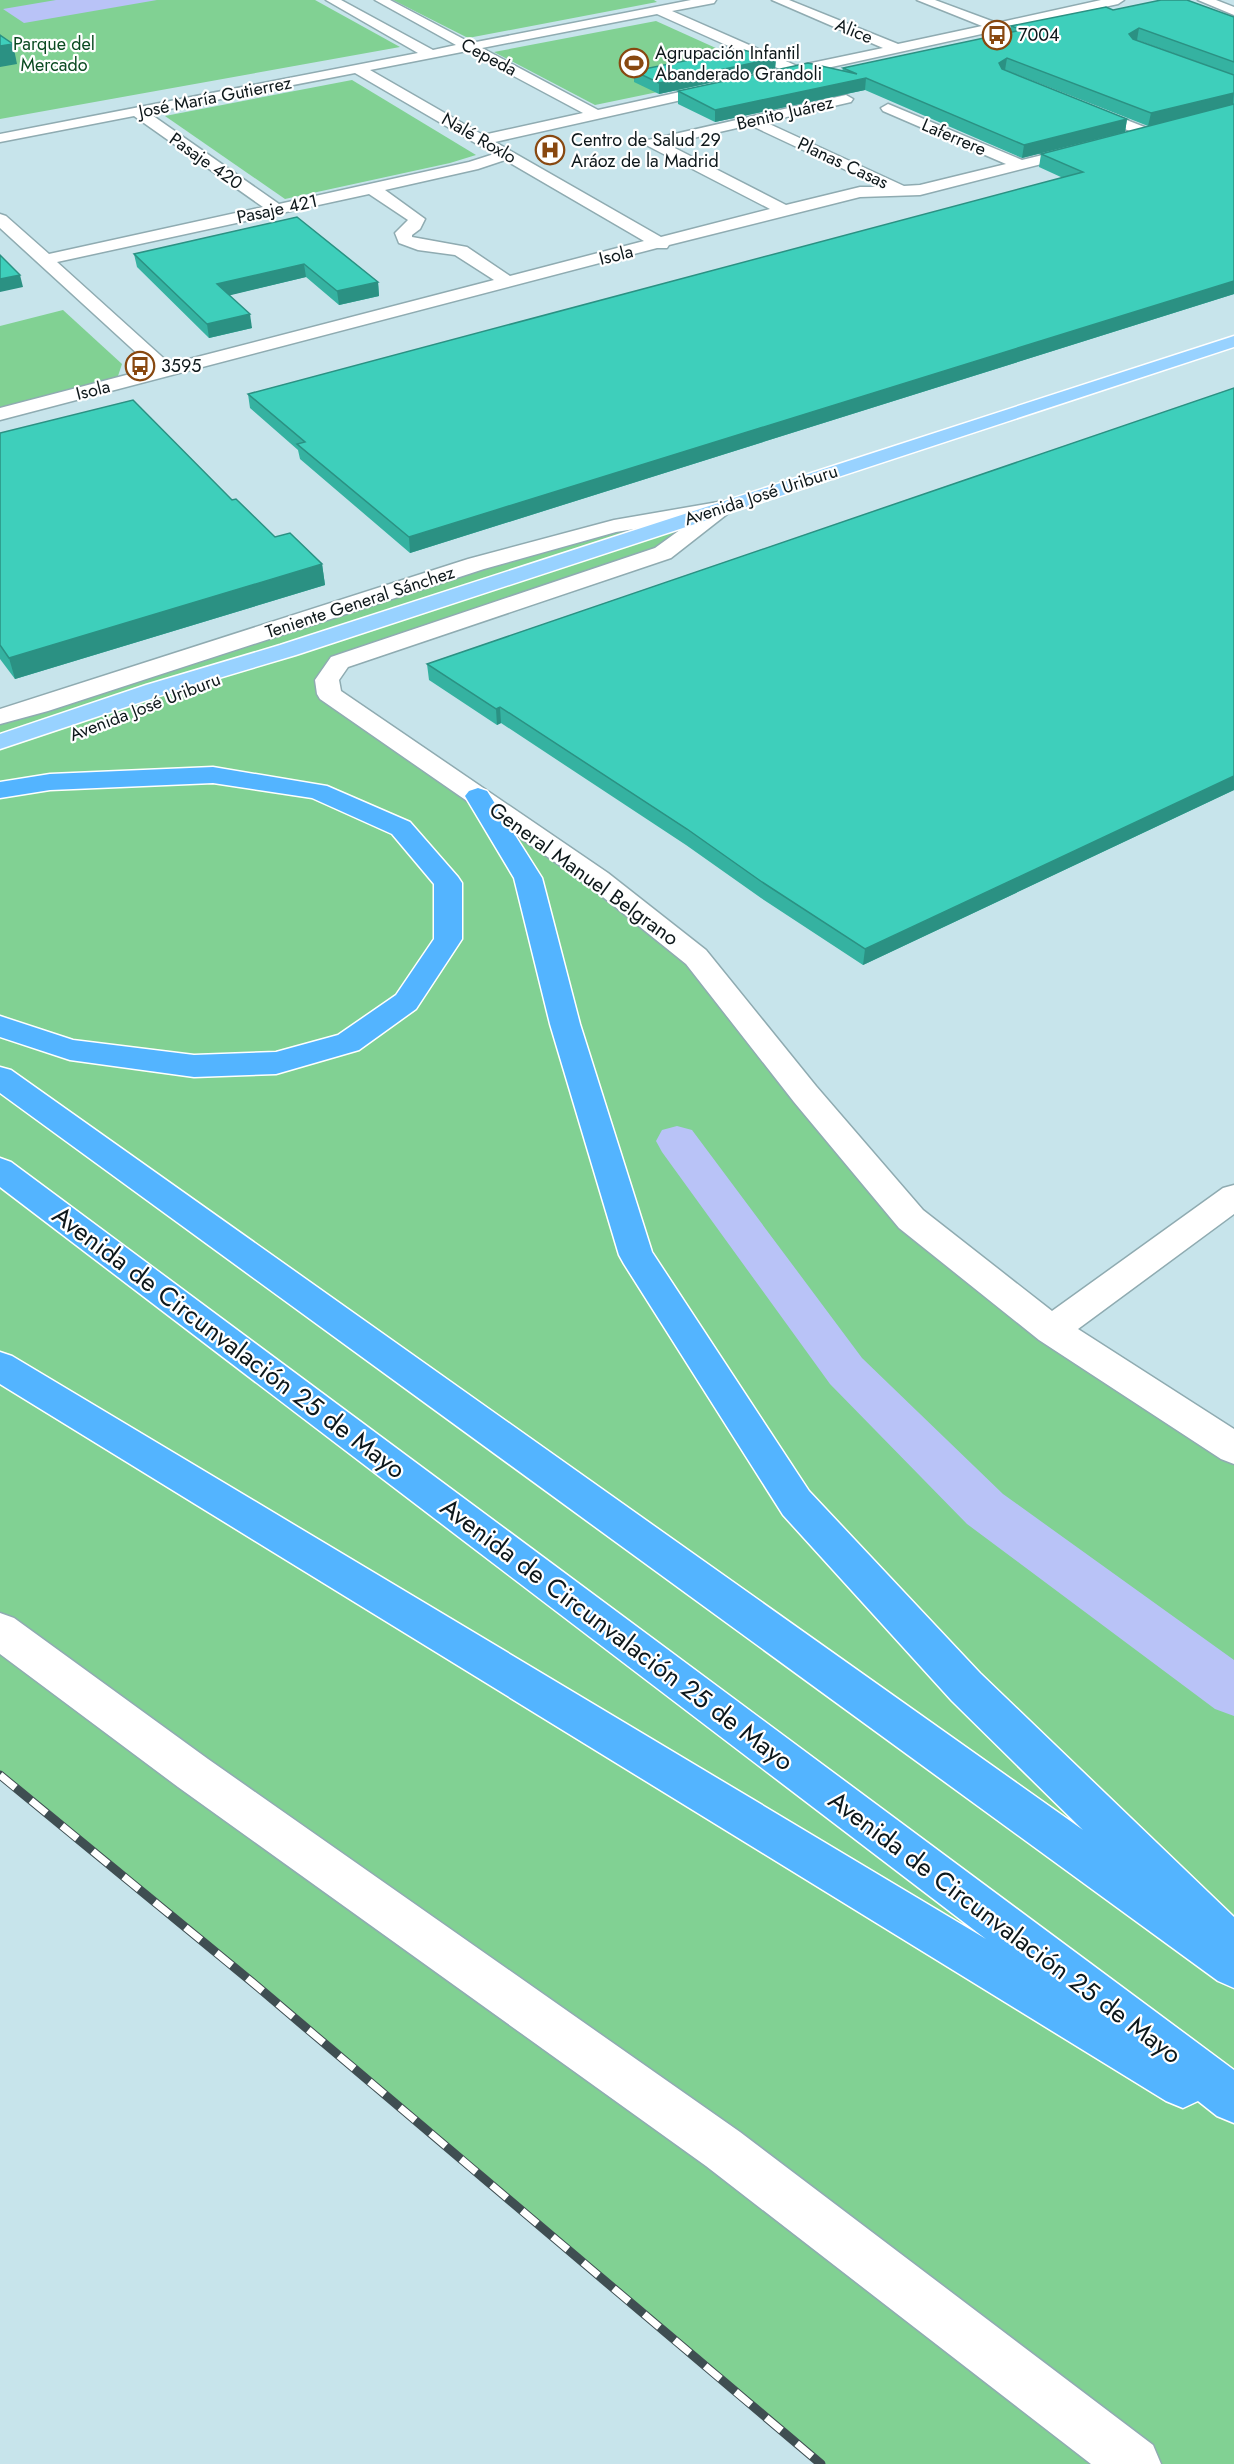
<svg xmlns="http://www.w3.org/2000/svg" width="1234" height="2464" viewBox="0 0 1234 2464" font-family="Jost,sans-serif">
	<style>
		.green { fill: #81d193 }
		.water { fill: #b9c3f7 }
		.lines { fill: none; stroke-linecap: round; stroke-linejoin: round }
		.canal { fill: #b9c3f7; fill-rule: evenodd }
		.minor-casing { stroke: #8fabb1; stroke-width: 3 }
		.major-casing { stroke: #fff; stroke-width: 3 }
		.highway-casing { stroke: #fff; stroke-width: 3 }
		.minor { fill: #fff; fill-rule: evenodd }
		.major { fill: #98d2ff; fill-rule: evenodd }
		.highway { fill: #53b4ff; fill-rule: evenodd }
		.rail-casing { stroke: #3f4e52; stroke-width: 9 }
		.rail { stroke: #fff; stroke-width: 7; stroke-dasharray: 20; stroke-linecap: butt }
		.wall { fill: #35b2a1 }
		.shaded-wall { fill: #2b9183 }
		.building { fill: #3ecfbb; stroke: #2b9183; stroke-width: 1.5 }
		.labels { text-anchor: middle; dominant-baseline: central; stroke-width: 4.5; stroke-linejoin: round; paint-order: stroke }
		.far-street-label { font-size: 18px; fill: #0e181b; stroke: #fff }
		.far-poi-label { font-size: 18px; fill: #0e181b; stroke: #fff; text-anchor: start }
		.far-park-label { font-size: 18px; fill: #0b4b22; stroke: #fff }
		.street-label { font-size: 21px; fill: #0e181b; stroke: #fff }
		.near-street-label { font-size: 26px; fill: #0e181b; stroke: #fff }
	</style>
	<rect width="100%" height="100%" fill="#c7e4eb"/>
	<g class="green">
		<polygon points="0,0 315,0 400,47 0,119"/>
		<polygon points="393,0 654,0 657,2 468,38"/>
		<polygon points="656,21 749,63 735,76 595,105 494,52"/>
		<polygon points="352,80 476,155 450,163 285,199 165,116"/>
		<polygon points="63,310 122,364 117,379 0,409 0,326"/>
		<polygon points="724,507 663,553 339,662 329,694 696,957 911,1219 1234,1448 1234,2464 821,2464 252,1982 0,1775 0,717 476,564"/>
	</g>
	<polygon class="water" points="56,0 157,0 24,23 3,9"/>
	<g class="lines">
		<polygon class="canal" points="677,1126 692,1130 862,1358 1003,1494 1234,1660 1234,1716 1215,1709 967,1524 830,1384 662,1152 656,1141 662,1130"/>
		<g class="minor-casing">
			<g id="minor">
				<path d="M326,0H341L433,50L456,45L375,0H390L471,43L691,0H716L714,3L672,11L797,66L883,48L772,0H789L898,44L982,26L917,0H935L997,23L1101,0H1124L1118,4L777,79L770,75L772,72L782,70L657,14L482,48L598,110L721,83L726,84L728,87L726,90L495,142L661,237L770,209L648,146L646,143L648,140L846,95L853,99L851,102L765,122L904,186L920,185L1006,164L883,111L881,108L888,104L1022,160L1084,145L1091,149L1089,152L920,195L860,197L669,245L667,248H657L0,420V408L153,368L0,228V214L6,216L49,254L263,207L134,116L0,142V134L418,53ZM467,51L583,113L483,135L370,70ZM355,73L494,154L469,162L279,204L149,113ZM750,125L882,187H860L786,205L667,144ZM505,160L644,241L510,276L467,247L412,237V235L420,229L425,219L385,190L478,169ZM369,194L408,220L395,233L399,243L418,250L455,255L494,280L170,364L57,262Z"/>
				<polygon points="1198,0 1216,0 1234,7 1234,15"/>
				<polygon points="1086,104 1152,130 1154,133 1152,136 1142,136 1081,111 1079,108"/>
				<polygon points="724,501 731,503 734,507 731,511 671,558 348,667 339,680 341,691 608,873 706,950 816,1086 923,1210 1052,1311 1223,1188 1234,1185 1234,1214 1078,1329 1234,1429 1234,1464 1221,1459 1039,1340 899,1228 794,1102 686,964 588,885 320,699 317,694 315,680 331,657 655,548 695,519 616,532 484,569 48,711 0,724 0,709 468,559 614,520"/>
				<polygon points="0,1613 14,1618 208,1759 740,2132 1153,2445 1161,2464 1091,2464 706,2166 178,1787 0,1654"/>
			</g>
		</g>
		<g class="major-casing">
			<polygon id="major" points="1234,336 1234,347 296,655 162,695 0,749 0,734 146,685 280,645"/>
		</g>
		<g class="highway-casing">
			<g id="highway">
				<polygon points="213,767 327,786 410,822 458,877 462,883 462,939 416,1009 359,1050 276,1074 194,1077 70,1060 0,1037 0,1016 73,1040 194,1055 276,1052 338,1035 396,995 434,939 434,884 392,834 312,798 213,783 50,790 0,798 0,782 50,774"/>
				<polygon points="478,788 487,791 542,878 580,1024 652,1252 809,1491 980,1673 1234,1917 1234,1988 1218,1981 0,1093 0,1067 11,1070 1083,1830 952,1701 783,1515 624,1264 619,1255 550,1024 514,878 465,796 469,791"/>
				<polygon points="0,1158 11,1162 1234,2070 1234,2123 1217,2116 1198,2101 1183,2108 1166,2101 0,1384 0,1352 12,1356 986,1939 0,1187"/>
			</g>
		</g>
		<use href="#minor" class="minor"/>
		<use href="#major" class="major"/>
		<use href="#highway" class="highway"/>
		<g class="rail-casing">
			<polyline id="rail" points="0,1775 252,1982 821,2464"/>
		</g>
		<use href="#rail" class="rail"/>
	</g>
	<g class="wall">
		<polygon points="1113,10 1234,17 1234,75 1137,40 1136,40 1234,75 1234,294 410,553 300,459 298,450 250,408 248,394 1063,178 1039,167 1041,154 1185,117 1148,126 1005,70 1127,119 1125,132 1022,158 865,90 715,122 678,104 678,91 842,71 843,68 1009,33 1011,26"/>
		<polygon points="720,58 776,58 775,69 659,94 634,82 634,71"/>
		<polygon points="297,217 378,282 379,296 339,305 306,277 229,295 252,328 209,338 137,267 134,254"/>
		<polygon points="1234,388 1234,790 863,965 761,898 686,845 501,723 497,725 429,680 427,664"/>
		<polygon points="0,433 232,500 275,537 322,564 325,585 15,679 0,659"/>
	</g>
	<g class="shaded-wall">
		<polygon points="1139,28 1137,40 1127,45 1129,34"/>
		<polygon points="13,44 17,64 0,67 0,46"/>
		<polygon points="776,58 775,69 659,94 659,83"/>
		<polygon points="1007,58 1005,70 997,75 999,63"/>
		<polygon points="866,78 865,90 715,122 715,110"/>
		<polygon points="1234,93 1233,105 1148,126 1151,113"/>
		<polygon points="1127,119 1125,132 1022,158 1024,145"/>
		<polygon points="304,264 306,277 219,298 217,284"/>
		<polygon points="20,275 23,287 0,292 0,279"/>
		<polygon points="1234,281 1234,294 410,553 409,537"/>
		<polygon points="378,282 379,296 339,305 337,291"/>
		<polygon points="250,314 252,328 209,338 207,324"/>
		<polygon points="322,564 325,585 15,679 9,658"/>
		<polygon points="500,707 501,723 497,725 496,709"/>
		<polygon points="1234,776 1234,790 863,965 865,949"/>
	</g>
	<g class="building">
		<polygon points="1161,0 1187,0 1234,17 1234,62 1139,28 1129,34 1133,39 1234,75 1234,93 1151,113 1007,58 999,63 1002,69 1127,119 1024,145 866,78 715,110 678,91 808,63 857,74 843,68 1022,30 1011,26 1106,7 1113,10"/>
		<polygon points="0,35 13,44 0,46"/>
		<polygon points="739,49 776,58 659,83 634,71 714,55 720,58"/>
		<polygon points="1234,104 1234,281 409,537 297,444 305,442 248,394 1083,172 1041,154"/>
		<polygon points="297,217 378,282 337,291 304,264 217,284 250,314 207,324 134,254"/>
		<polygon points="0,255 20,275 0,279"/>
		<polygon points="1234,388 1234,776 865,949 762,882 687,829 500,707 496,709 427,664"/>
		<polygon points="133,400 232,500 236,499 275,537 290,533 322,564 9,658 0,645 0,433"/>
	</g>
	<defs>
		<g id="bus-ring" transform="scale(1.5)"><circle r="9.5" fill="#fff" stroke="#884810" stroke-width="1.5"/><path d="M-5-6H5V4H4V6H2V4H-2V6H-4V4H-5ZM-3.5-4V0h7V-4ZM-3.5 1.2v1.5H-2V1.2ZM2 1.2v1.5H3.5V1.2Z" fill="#884810"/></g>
		<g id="stadium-ring" transform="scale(1.5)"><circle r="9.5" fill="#fff" stroke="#884810" stroke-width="1.5"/><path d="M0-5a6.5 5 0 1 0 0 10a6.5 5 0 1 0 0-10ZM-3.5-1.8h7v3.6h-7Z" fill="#884810"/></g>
		<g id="hospital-ring" transform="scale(1.5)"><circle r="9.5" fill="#fff" stroke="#884810" stroke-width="1.5"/><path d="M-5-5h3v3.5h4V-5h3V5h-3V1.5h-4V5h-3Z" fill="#884810"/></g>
	</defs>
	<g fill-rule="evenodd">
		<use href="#bus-ring" x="997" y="35"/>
		<use href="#stadium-ring" x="634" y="63"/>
		<use href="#hospital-ring" x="550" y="150"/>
		<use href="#bus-ring" x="140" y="366"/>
	</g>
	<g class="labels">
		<g class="far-street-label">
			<text transform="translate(854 31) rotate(22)">Alice</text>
			<text transform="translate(489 57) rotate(28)">Cepeda</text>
			<text transform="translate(215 97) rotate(-11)">José María Gutierrez</text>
			<text transform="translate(785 113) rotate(-13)">Benito Juárez</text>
			<text transform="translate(954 137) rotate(23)">Laferrere</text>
			<text transform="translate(479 138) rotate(30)">Nalé Roxlo</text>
			<text transform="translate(206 161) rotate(35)">Pasaje 420</text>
			<text transform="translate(843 163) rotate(25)">Planas Casas</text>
			<text transform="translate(277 209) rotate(-12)">Pasaje 421</text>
			<text transform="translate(616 255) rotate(-14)">Isola</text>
			<text transform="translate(93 390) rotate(-14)">Isola</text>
			<text transform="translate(761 495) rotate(-18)">Avenida José Uriburu</text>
			<text transform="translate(360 602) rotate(-18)">Teniente General Sánchez</text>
			<text transform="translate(145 707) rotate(-21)">Avenida José Uriburu</text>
		</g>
		<g class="far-poi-label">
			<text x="1018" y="35">7004</text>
			<text x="655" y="53">Agrupación Infantil<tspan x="655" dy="21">Abanderado Grandoli</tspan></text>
			<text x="571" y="140">Centro de Salud 29<tspan x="571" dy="21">Aráoz de la Madrid</tspan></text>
			<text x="161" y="366">3595</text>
		</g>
		<g class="far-park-label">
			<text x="54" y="44">Parque del<tspan x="54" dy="21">Mercado</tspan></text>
		</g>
		<g class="street-label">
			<text transform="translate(584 874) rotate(36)">General Manuel Belgrano</text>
		</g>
		<g class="near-street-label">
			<text transform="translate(229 1342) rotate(37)">Avenida de Circunvalación 25 de Mayo</text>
			<text transform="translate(617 1634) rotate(37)">Avenida de Circunvalación 25 de Mayo</text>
			<text transform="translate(1005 1927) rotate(37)">Avenida de Circunvalación 25 de Mayo</text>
		</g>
	</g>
</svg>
